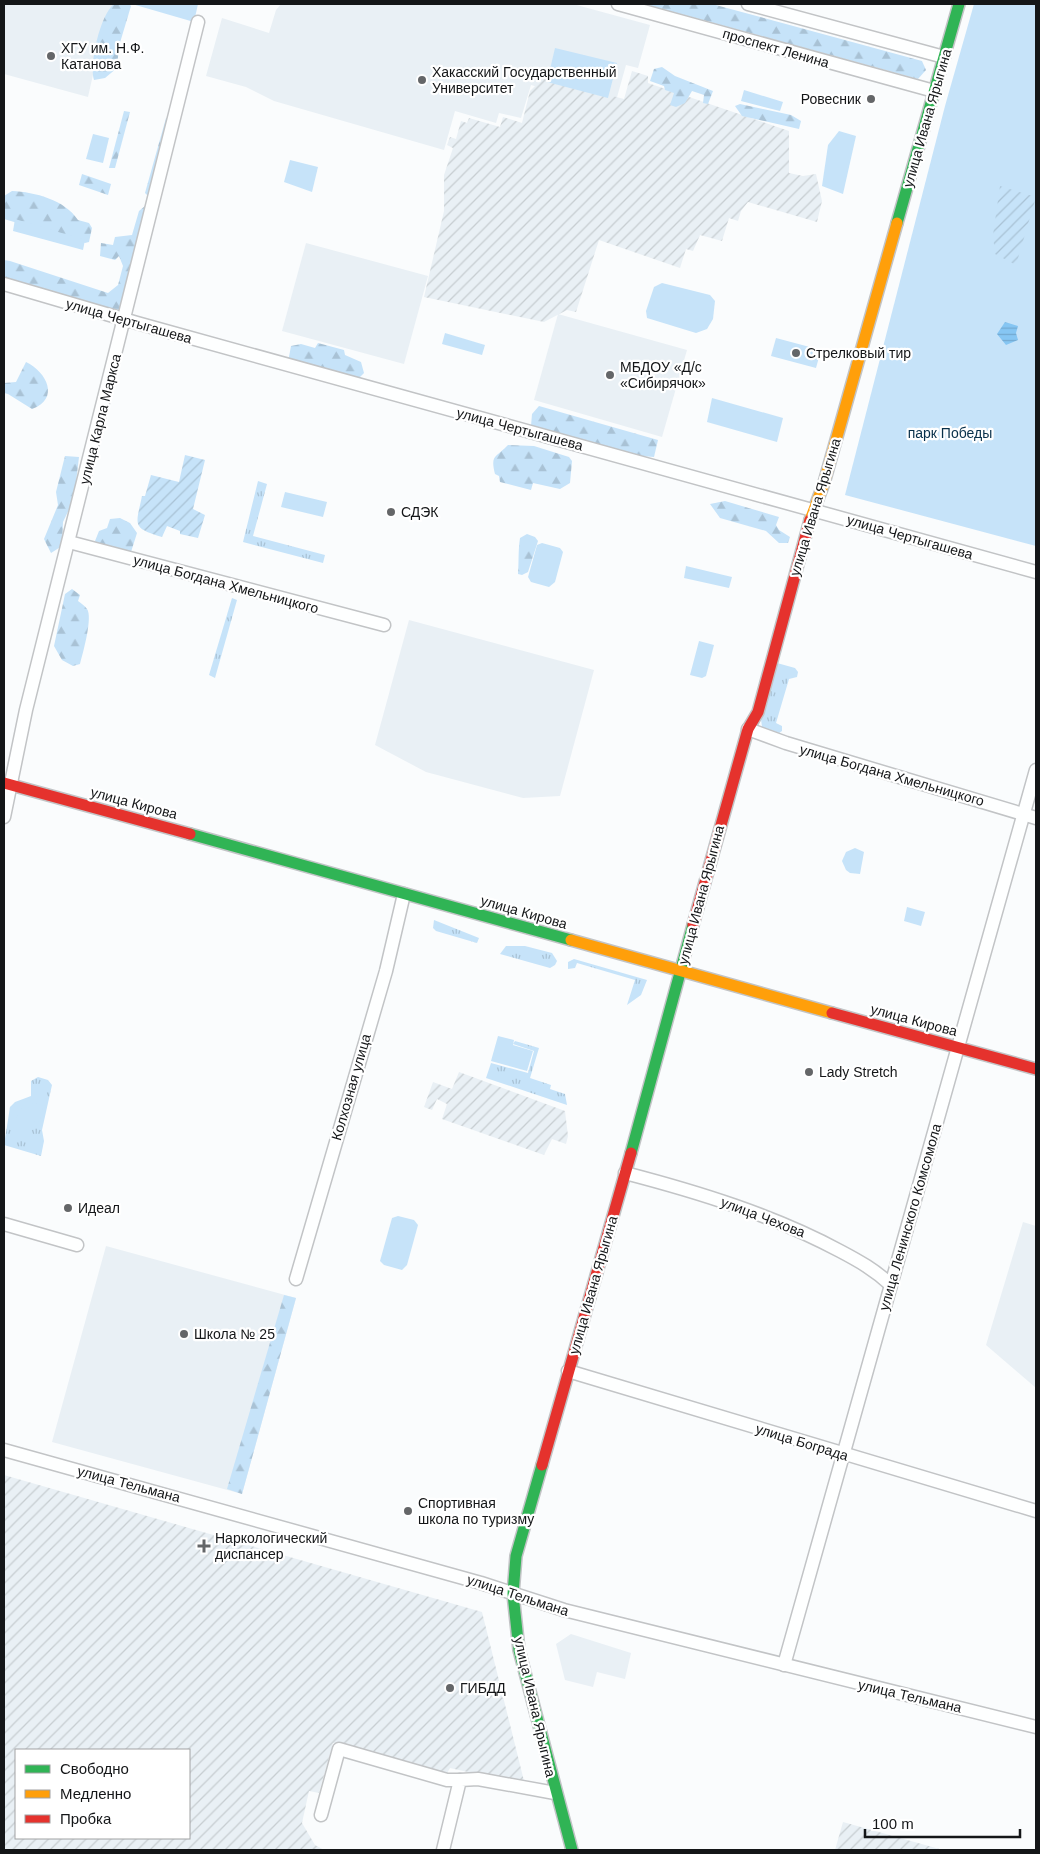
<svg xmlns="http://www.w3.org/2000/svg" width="1040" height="1854" viewBox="0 0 1040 1854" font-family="Helvetica,sans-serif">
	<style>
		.built { fill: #e9f0f5 }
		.industrial { fill: url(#industrial-furrows); fill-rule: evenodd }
		.grass { fill: url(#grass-tufts) }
		.forest { fill: url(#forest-firs) }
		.park { fill: #c6e3f9 }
		.garden { fill: url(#garden-furrows) }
		.water { fill: url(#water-rules) }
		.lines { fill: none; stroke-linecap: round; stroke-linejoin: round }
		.street-casing { stroke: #c2c4c6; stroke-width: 15 }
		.fast-casing { stroke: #c2c4c6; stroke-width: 14 }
		.slow-casing { stroke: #c2c4c6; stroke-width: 14 }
		.jam-casing { stroke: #c2c4c6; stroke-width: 14 }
		.street { stroke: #feffff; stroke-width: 12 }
		.fast { stroke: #30b455; stroke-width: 11 }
		.slow { stroke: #ff9f0a; stroke-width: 11 }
		.jam { stroke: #e5322d; stroke-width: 11 }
		.poi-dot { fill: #646668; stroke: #fff; stroke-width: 2 }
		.labels { text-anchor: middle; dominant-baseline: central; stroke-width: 4.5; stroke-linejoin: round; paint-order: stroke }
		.poi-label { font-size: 14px; fill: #141618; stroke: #fff; text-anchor: start }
		.street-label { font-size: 14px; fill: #141618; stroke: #fff }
		.park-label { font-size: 14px; fill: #08304a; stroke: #fff }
	</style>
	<defs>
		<pattern id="industrial-furrows" width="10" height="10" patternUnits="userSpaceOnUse" patternTransform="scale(1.25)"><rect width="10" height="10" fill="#e9f0f5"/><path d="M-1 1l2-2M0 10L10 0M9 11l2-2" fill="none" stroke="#c7cdd1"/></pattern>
		<pattern id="grass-tufts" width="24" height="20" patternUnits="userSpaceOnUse" patternTransform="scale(1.25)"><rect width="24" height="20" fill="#c6e3f9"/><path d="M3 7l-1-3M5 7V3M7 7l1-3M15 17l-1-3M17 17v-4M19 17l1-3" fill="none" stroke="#a9c2d5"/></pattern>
		<pattern id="forest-firs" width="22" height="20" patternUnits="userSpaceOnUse" patternTransform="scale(1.25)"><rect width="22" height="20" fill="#c6e3f9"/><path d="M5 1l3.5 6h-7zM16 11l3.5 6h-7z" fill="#a9c2d5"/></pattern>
		<pattern id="garden-furrows" width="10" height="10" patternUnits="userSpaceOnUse" patternTransform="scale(1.25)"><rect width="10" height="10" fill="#c6e3f9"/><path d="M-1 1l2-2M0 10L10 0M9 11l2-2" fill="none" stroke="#a9c2d5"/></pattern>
		<pattern id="water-rules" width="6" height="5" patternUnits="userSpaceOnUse" patternTransform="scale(1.25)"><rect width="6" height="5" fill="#86c6f3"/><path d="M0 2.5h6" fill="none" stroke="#73a9d0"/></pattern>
	</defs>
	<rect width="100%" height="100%" fill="#fafcfd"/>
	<g class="built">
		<polygon points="4,4 115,4 101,39 88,97 4,74"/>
		<polygon points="281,4 573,4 650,25 638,68 626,65 614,108 531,85 521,118 499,113 496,123 455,111 444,150 274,101 246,87 206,76 222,18 269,33 276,10"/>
		<polygon points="306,243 428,276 404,364 282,331"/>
		<polygon points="558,314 687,350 662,437 534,400"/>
		<polygon points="409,620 594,670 560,796 523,798 426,772 375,745"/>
		<polygon points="1023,1222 1036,1226 1036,1388 986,1345"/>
		<polygon points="106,1246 296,1298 242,1494 52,1442"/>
		<polygon points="571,1634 631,1653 625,1679 597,1672 593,1687 565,1680 556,1644"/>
	</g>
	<g class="industrial">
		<polygon points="632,71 648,76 648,83 789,131 789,173 803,176 816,174 822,201 817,222 748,202 741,211 738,221 729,218 722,241 700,235 693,251 686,249 680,268 599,240 576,312 567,310 544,322 424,297 444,211 444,175 453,148 447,145 450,137 456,139 461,121 467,123 469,118 500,127 503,117 522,123 530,91 543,78 624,99"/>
		<polygon points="459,1072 565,1111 568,1136 566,1144 552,1139 544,1155 442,1119 447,1104 437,1099 432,1110 424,1107 433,1082 452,1089"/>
		<path d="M4,1475L482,1612L525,1785L450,1768L446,1775L333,1743L319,1793L309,1791L302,1823L315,1845L324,1850H4ZM16,1750H189V1838H16Z"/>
		<polygon points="843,1822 943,1850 835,1850"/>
	</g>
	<g class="grass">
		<polygon points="258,481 267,484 253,536 325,555 323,563 243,542"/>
		<polygon points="232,598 237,600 215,678 209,675"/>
		<polygon points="777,663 795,668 798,672 797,677 789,679 776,723 782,726 782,731 779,733 762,727 761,719"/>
		<polygon points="434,920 479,938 477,943 436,931 433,928"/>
		<polygon points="506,946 525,946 552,953 557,961 555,965 550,968 500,954"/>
		<polygon points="574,959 647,980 641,995 627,1005 635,980 577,963 575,968 568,969 568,962"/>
		<polygon points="515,1041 539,1048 530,1078 551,1085 550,1089 565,1094 567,1105 486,1078 491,1063 528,1073 534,1051 513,1044"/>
		<polygon points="38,1077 48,1080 52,1085 42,1130 44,1141 41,1156 4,1145 10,1107 15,1102 31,1096 31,1081"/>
	</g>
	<g class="forest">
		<path d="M114,4H129L131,6L119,46L117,68L105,78L94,80C89,64 100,15 114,4Z"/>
		<polygon points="644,4 712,4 922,61 926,70 918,79"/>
		<polygon points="662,67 675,76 713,91 708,104 703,103 704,95 692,91 685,103 676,107 670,105 674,93 665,90 664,86 650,81 654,69"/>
		<polygon points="740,104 791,115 801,121 799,129 742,116 735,106"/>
		<polygon points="124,111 130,112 115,168 109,168"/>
		<polygon points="166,118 169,120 149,197 145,193"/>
		<polygon points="82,174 111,184 108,195 79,185"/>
		<path d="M12,191C35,192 65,200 78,220L89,223L92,228L89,242L85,243L4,219V196Z"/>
		<polygon points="145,206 149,210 121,314 4,283 4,260 10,261 108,293 118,285 123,266 119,256 115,260 100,256 101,243 113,245 115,237 132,235 139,211"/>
		<polygon points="318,343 344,350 345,355 361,362 364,373 359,378 288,362 291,346 301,344 315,348"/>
		<path d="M26,362C47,372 60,399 32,409L8,394L4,393V383L16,382Z"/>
		<polygon points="539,406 658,440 654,457 629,455 531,426 532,414"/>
		<path d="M508,445L534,446L569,457L572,461L570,483L560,489L533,483L531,490L500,482L499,476L495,474C490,454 496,458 508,445Z"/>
		<polygon points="65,456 79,457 74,499 63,522 62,546 51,553 44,539 58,505 56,492"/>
		<polygon points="725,501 779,517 776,525 779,530 790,537 788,543 779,543 766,531 720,518 710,504"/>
		<polygon points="120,518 130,523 137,533 131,552 98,546 95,541 99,531 107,528 110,519"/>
		<path d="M527,534L535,537L538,541L528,572L522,575L518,574C519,561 518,551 520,538Z"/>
		<path d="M72,589L80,595L78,601C81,603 85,606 87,609C93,617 83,653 80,664L73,666L62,660L54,646L65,594Z"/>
		<polygon points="284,1295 296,1298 242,1494 227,1489"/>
	</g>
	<g class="park">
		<polygon points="132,4 198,4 194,22"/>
		<polygon points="974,4 1036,4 1036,546 845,495 945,106"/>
		<polygon points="555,48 617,63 608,98 547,82"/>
		<polygon points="744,90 783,102 780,111 741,101"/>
		<polygon points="839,131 856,136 843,194 822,186 828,145"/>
		<polygon points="93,134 109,138 103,163 86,159"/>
		<polygon points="290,160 318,167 312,192 284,182"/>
		<polygon points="15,219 85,240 83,250 13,231"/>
		<polygon points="662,283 710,295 715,301 713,319 707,329 696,333 647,318 646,311 654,287"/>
		<polygon points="445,333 485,345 482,355 442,344"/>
		<polygon points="776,338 821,350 816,368 771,356"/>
		<polygon points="712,398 783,418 777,442 707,422"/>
		<polygon points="285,492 327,502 323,517 281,507"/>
		<polygon points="542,543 560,548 563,552 555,582 549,587 531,582 528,577 537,545"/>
		<polygon points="686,566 732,577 729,588 684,578"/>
		<polygon points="699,641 714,645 706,676 702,678 690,675"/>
		<polygon points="855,848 864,852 860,874 850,873 846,870 842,861 846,852"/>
		<polygon points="907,907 925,912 921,926 904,921"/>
		<polygon points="498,1036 514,1040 513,1045 533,1051 527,1071 491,1061"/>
		<polygon points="33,1102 43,1105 40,1122 32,1121 30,1132 14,1128 17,1116 22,1108 28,1109"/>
		<polygon points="398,1216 414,1220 418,1225 407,1265 402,1270 384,1265 380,1261 392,1218"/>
	</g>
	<g class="garden">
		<polygon points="1000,186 1036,197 1016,265 995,254 993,235"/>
		<path d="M185,455L205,460L193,509L205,515L198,538L180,534V531L167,526L162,537C131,528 136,525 142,496H145L151,475L179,482Z"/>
	</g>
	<polygon class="water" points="1005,322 1018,326 1016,333 1018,340 1006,345 997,334"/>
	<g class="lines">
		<g class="street-casing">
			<g id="street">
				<polyline points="618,4 934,91"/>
				<polyline points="748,4 944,57"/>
				<polyline points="4,284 137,323 1036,572"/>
				<polyline points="69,542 384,625"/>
				<polyline points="748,729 786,743 1036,818"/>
				<polyline points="4,817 26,710 198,22"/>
				<path d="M625,1173C698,1192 773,1215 840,1251C859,1261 875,1270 891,1285"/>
				<polyline points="4,1224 77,1245"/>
				<polyline points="296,1279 386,971 404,894"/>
				<polyline points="568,1371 1036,1511"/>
				<polyline points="4,1450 481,1583 564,1610 1036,1727"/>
				<polyline points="784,1665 1036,770"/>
				<polyline points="321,1815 339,1749 447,1780 460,1780"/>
				<polyline points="443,1850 460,1780 478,1779 555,1793"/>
			</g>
		</g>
		<g class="fast-casing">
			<g id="fast">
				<polyline points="897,223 959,4"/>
				<polyline points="190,834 571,940"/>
				<polyline points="631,1153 693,925"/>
				<polyline points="542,1465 516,1556 513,1594 519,1650 572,1850"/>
			</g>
		</g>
		<g class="slow-casing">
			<g id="slow">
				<polyline points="810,520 824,483 897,223"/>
				<polyline points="571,940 832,1013"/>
			</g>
		</g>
		<g class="jam-casing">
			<g id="jam">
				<polyline points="4,783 190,834"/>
				<polyline points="693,925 748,729 758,712 810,520"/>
				<polyline points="832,1013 1036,1069"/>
				<polyline points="542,1465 631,1153"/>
			</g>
		</g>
		<use href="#street" class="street"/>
		<use href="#fast" class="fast"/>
		<use href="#slow" class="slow"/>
		<use href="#jam" class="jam"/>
	</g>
	<g class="poi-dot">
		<circle cx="51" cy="56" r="5"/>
		<circle cx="422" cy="80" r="5"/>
		<circle cx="871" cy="99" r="5"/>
		<circle cx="796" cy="353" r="5"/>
		<circle cx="610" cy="375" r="5"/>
		<circle cx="391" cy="512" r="5"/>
		<circle cx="809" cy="1072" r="5"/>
		<circle cx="68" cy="1208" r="5"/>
		<circle cx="184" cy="1334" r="5"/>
		<circle cx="408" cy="1511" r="5"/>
		<path d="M201.5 1538.5h5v5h5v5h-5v5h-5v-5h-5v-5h5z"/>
		<circle cx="450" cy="1688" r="5"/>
	</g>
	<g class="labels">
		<g class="poi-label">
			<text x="61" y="48">ХГУ им. Н.Ф.<tspan x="61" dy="16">Катанова</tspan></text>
			<text x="432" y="72">Хакасский Государственный<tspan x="432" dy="16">Университет</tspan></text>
			<text x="861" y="99" text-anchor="end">Ровесник</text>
			<text x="806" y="353">Стрелковый тир</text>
			<text x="620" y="367">МБДОУ «Д/с<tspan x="620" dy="16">«Сибирячок»</tspan></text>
			<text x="401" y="512">СДЭК</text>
			<text x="819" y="1072">Lady Stretch</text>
			<text x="78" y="1208">Идеал</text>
			<text x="194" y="1334">Школа № 25</text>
			<text x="418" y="1503">Спортивная<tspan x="418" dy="16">школа по туризму</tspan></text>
			<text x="215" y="1538">Наркологический<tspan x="215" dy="16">диспансер</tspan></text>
			<text x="460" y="1688">ГИБДД</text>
		</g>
		<g class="street-label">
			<text transform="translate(776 48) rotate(16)">проспект Ленина</text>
			<text transform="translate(927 118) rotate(-74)">улица Ивана Ярыгина</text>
			<text transform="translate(129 321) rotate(16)">улица Чертыгашева</text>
			<text transform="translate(100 419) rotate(-76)">улица Карла Маркса</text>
			<text transform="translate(520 429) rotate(15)">улица Чертыгашева</text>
			<text transform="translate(815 507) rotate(-73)">улица Ивана Ярыгина</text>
			<text transform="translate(910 537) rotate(16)">улица Чертыгашева</text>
			<text transform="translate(226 584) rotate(15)">улица Богдана Хмельницкого</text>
			<text transform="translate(892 775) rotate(16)">улица Богдана Хмельницкого</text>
			<text transform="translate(134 803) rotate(15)">улица Кирова</text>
			<text transform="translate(701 895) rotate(-75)">улица Ивана Ярыгина</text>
			<text transform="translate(524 912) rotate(16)">улица Кирова</text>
			<text transform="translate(914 1020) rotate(15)">улица Кирова</text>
			<text transform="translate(351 1087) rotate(-74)">Колхозная улица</text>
			<text transform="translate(763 1217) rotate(21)">улица Чехова</text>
			<text transform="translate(910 1217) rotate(-74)">улица Ленинского Комсомола</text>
			<text transform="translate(593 1285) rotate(-74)">улица Ивана Ярыгина</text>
			<text transform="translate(802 1442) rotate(17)">улица Бограда</text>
			<text transform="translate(129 1484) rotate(15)">улица Тельмана</text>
			<text transform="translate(518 1595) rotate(18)">улица Тельмана</text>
			<text transform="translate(910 1696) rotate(13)">улица Тельмана</text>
			<text transform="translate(535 1707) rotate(77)">улица Ивана Ярыгина</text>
		</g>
		<g class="park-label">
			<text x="950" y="433">парк Победы</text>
		</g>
	</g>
	<rect width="1040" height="1854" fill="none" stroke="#141618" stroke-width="10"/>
	<rect x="15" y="1749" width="175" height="90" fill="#ffffff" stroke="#a1a2a3"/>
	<rect x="25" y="1765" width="25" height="8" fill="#30b455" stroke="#a1a2a3"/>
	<text x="60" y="1774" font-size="15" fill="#141618">Свободно</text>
	<rect x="25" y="1790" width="25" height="8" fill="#ff9f0a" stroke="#a1a2a3"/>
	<text x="60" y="1799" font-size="15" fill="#141618">Медленно</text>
	<rect x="25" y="1815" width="25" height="8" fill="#e5322d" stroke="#a1a2a3"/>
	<text x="60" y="1824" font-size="15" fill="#141618">Пробка</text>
	<path d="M865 1829v8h155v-8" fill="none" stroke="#141618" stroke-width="2.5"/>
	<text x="872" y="1829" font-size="15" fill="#141618" stroke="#ffffff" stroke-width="4" paint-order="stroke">100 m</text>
</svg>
